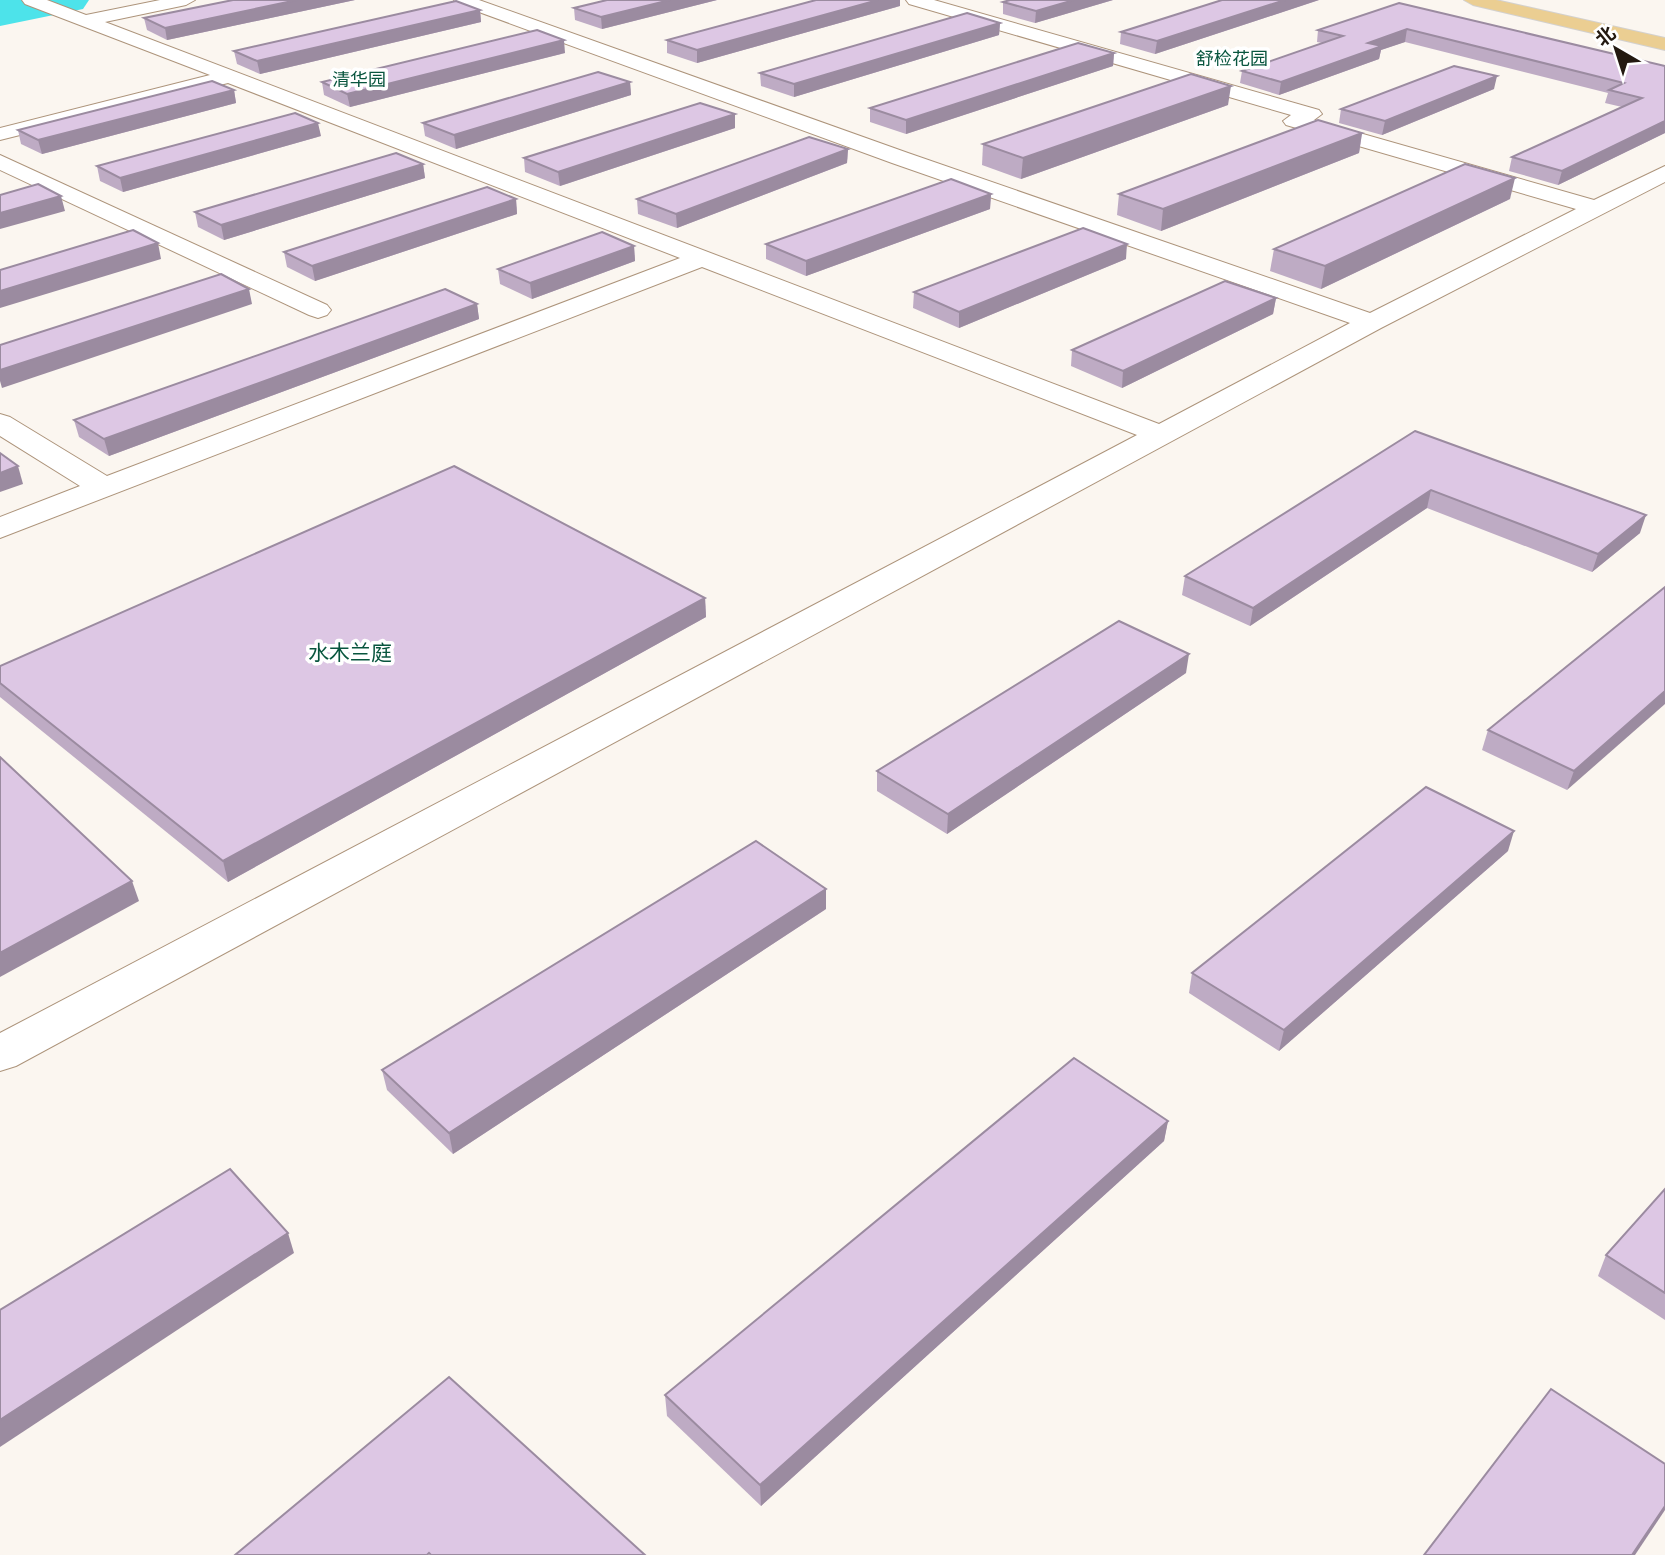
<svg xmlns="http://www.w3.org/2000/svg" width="1665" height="1555" viewBox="0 0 1665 1555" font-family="'Work Sans','Noto Sans SC',sans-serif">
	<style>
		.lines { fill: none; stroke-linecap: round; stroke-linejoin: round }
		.river { fill: #4de3ea; fill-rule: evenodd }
		.minor-casing { stroke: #ad947b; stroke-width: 2 }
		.primary-casing { stroke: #d3d1cf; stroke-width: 2 }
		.minor { fill: #fff; fill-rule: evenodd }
		.primary { fill: #ebce92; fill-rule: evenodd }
		.wall { fill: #beabc4 }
		.shaded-wall { fill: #9b8ba0 }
		.building { fill: #ddc7e4; stroke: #9b8ba0; stroke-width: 2 }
		.labels { text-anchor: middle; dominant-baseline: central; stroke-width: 7; stroke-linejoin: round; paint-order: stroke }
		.far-neighbourhood-label { font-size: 18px; fill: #08553e; stroke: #fff }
		.neighbourhood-label { font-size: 21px; fill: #08553e; stroke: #fff }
	</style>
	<rect width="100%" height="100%" fill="#fbf6f0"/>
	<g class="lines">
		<polygon class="river" points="0,0 89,0 83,9 0,26"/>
		<g class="minor-casing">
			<g id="minor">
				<polygon points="22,0 47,0 86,15 160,0 195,0 186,5 105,22 1159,424 1350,323 892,163 457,4 454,0 479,0 908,153 1370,313 1576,209 1286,125 1283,121 1291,115 909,4 906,0 934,0 1319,110 1322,114 1314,120 1594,200 1665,166 1665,182 1381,328 16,1066 0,1071 0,1033 1137,435 702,267 0,538 0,517 80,486 0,436 0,414 10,417 107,476 680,258 228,83 0,140 0,128 210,75 25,4"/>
				<polygon points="0,155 327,305 331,310 327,315 318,318 309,315 0,170"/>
			</g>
		</g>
		<g class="primary-casing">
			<polygon id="primary" points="1464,0 1496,0 1665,38 1665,50 1473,5"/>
		</g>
		<use href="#minor" class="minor"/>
		<use href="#primary" class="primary"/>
	</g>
	<g class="wall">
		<polygon points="233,0 355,0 167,40 147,30 144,18"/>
		<polygon points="607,0 717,0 602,29 575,20 574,8"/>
		<polygon points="1010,0 1113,0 1035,23 1003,14 1003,2"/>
		<polygon points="1222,0 1319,0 1155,54 1120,44 1121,32"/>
		<polygon points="1399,3 1665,66 1665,133 1558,185 1509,171 1512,157 1622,107 1605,103 1608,93 1405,42 1381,50 1379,59 1279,95 1240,83 1242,71 1322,43 1317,42 1318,30"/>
		<polygon points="900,6 697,63 667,53 667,40"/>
		<polygon points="480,10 481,22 260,74 237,64 234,51"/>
		<polygon points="1000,23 999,35 794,97 761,86 760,73"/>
		<polygon points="565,53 350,107 324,95 322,82"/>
		<polygon points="1114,53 1113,66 906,134 870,122 870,108"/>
		<polygon points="630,82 631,95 456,149 425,136 423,123"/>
		<polygon points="1494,89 1382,135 1339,123 1341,109"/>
		<polygon points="234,90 236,103 42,154 21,144 18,130"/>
		<polygon points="1228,105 1021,179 982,165 983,144"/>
		<polygon points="735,114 735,128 560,186 525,172 524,158"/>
		<polygon points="1362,133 1359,153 1161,231 1117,215 1119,194"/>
		<polygon points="321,136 123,192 100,181 97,166"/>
		<polygon points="848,149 847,163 677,228 638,214 637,199"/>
		<polygon points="423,164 425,178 224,240 198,227 195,212"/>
		<polygon points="991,194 990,209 806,276 766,259 766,244"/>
		<polygon points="516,199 517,214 315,281 287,267 284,252"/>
		<polygon points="1510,199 1321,289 1270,271 1274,249"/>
		<polygon points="634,246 635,261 532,299 500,284 498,269"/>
		<polygon points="1126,259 959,328 913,308 914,292"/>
		<polygon points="1276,298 1273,314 1122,388 1071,366 1072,350"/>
		<polygon points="477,304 479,319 109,456 79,437 74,420"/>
		<polygon points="1415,431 1640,533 1592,572 1427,508 1250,626 1182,595 1185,576"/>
		<polygon points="1665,587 1567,790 1482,750 1488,730"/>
		<polygon points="705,598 706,617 228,882 0,697 0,666"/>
		<polygon points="1186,673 947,834 877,791 877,771"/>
		<polygon points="1508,851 1279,1051 1189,993 1192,973"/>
		<polygon points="826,909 453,1154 387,1090 382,1070"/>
		<polygon points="1168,1121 1164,1141 761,1506 667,1416 665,1395"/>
		<polygon points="1665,1189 1665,1320 1598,1276 1606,1255"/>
	</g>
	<g class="shaded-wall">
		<polygon points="297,0 355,0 167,40 165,28"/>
		<polygon points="670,0 717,0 602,29 601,17"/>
		<polygon points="878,0 900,0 900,6 697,63 697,50"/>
		<polygon points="1074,0 1113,0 1035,23 1036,11"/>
		<polygon points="1285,0 1319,0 1155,54 1157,41"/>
		<polygon points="480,10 481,22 260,74 257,61"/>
		<polygon points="1000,23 999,35 794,97 794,84"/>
		<polygon points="1407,29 1405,42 1381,50 1379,59 1279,95 1281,82 1368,43"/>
		<polygon points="564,40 565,53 350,107 347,94"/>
		<polygon points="1114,53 1113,66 906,134 906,120"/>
		<polygon points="1497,76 1494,89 1382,135 1385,121"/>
		<polygon points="630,82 631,95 456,149 454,135"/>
		<polygon points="1231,86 1228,105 1021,179 1023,158"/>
		<polygon points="234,90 236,103 42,154 38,140"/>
		<polygon points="735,114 735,128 560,186 558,172"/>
		<polygon points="1665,121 1665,133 1558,185 1562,171"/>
		<polygon points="318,123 321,136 123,192 120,178"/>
		<polygon points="1362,133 1359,153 1161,231 1163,209"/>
		<polygon points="848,149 847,163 677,228 676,214"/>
		<polygon points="423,164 425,178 224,240 221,225"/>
		<polygon points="1515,178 1510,199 1321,289 1325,266"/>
		<polygon points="991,194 990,209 806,276 806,261"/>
		<polygon points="61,196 65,211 0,229 0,213"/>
		<polygon points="516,199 517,214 315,281 312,266"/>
		<polygon points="158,243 161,259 0,308 0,291"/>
		<polygon points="1127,244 1126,259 959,328 959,312"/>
		<polygon points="634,246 635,261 532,299 530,283"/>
		<polygon points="249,289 252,304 2,388 0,381 0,370"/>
		<polygon points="1276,298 1273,314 1122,388 1123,371"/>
		<polygon points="477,304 479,319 109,456 104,439"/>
		<polygon points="18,466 23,484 0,492 0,473"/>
		<polygon points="1431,490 1427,508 1250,626 1253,608"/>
		<polygon points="1646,515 1640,533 1592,572 1598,554"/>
		<polygon points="705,598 706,617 228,882 223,861"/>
		<polygon points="1189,654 1186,673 947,834 948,814"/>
		<polygon points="1665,691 1665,704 1567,790 1574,771"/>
		<polygon points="1514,831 1508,851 1279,1051 1284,1030"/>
		<polygon points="132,881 139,901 0,977 0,953"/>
		<polygon points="826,889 826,909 453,1154 449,1133"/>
		<polygon points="1168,1121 1164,1141 761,1506 760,1485"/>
		<polygon points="288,1233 294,1253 0,1447 0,1420"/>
		<polygon points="1665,1506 1665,1510 1635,1555 1632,1555"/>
	</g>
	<g class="building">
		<polygon points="233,0 297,0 165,28 144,18"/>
		<polygon points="607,0 670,0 601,17 574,8"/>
		<polygon points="816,0 878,0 697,50 667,40"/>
		<polygon points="1010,0 1074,0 1036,11 1003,2"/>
		<polygon points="1222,0 1285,0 1157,41 1121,32"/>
		<polygon points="456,1 480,10 257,61 234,51"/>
		<polygon points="1399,3 1665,66 1665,121 1562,171 1512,157 1642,98 1609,90 1624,83 1407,29 1368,43 1382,46 1281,82 1242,71 1343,36 1318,30"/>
		<polygon points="967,13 1000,23 794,84 760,73"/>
		<polygon points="537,30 564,40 347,94 322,82"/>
		<polygon points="1078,43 1114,53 906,120 870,108"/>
		<polygon points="1454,66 1497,76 1385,121 1341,109"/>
		<polygon points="598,72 630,82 454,135 423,123"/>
		<polygon points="1191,74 1231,86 1023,158 983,144"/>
		<polygon points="212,81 234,90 38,140 18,130"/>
		<polygon points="700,103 735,114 558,172 524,158"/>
		<polygon points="295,113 318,123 120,178 97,166"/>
		<polygon points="1318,120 1362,133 1163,209 1119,194"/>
		<polygon points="809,137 848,149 676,214 637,199"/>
		<polygon points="396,153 423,164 221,225 195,212"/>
		<polygon points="1465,164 1515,178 1325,266 1274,249"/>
		<polygon points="951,179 991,194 806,261 766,244"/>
		<polygon points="38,184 61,196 0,213 0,195"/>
		<polygon points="487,187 516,199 312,266 284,252"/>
		<polygon points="1083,228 1127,244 959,312 914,292"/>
		<polygon points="133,230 158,243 0,291 0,270"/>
		<polygon points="602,232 634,246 530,283 498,269"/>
		<polygon points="221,274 249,289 0,370 0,345"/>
		<polygon points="1225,281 1276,298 1123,371 1072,350"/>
		<polygon points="445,289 477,304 104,439 74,420"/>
		<polygon points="1415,431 1646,515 1598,554 1431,490 1253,608 1185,576"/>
		<polygon points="0,453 18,466 0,473"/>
		<polygon points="454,466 705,598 223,861 0,683 0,666"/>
		<polygon points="1665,587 1665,691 1574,771 1488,730"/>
		<polygon points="1119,621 1189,654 948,814 877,771"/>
		<polygon points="0,757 132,881 0,953"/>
		<polygon points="1426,787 1514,831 1284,1030 1192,973"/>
		<polygon points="756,841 826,889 449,1133 382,1070"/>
		<polygon points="1074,1058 1168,1121 760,1485 665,1395"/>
		<polygon points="230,1169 288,1233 0,1420 0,1310"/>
		<polygon points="1665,1189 1665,1293 1606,1255"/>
		<polygon points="449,1377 645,1555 431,1555 429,1553 427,1555 235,1555"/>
		<polygon points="1551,1389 1665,1464 1665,1506 1632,1555 1424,1555"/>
	</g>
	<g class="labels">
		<g class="far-neighbourhood-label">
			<text x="1232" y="58">舒检花园</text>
			<text x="359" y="79">清华园</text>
		</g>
		<g class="neighbourhood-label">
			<text x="350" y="652">水木兰庭</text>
		</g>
	</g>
	<g transform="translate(1616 49) rotate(321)" stroke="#ffffff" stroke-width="5" paint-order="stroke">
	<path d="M0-5L12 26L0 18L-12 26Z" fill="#231910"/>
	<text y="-10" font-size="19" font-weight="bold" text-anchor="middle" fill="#231910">北</text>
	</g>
</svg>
